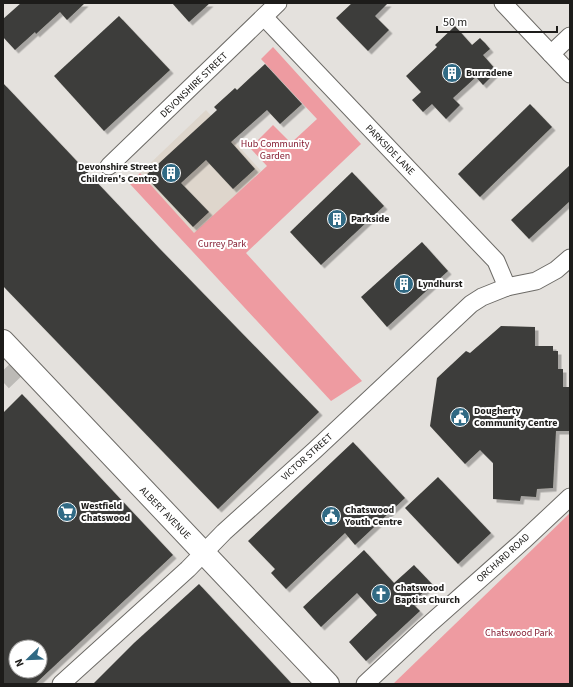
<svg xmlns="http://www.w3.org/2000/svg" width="573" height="687" viewBox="0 0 573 687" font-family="'Source Sans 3',sans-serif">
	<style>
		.built { fill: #ded6cc }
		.green { fill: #ee9ba1 }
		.building { fill: #3e3e3a; fill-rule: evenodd; filter: url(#shadow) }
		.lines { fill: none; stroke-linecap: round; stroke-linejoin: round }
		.minor-tunnel { stroke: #bcbab6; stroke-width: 17; stroke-dasharray: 17 8; stroke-linecap: butt }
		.minor-casing { stroke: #6d6b67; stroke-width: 19 }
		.major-casing { stroke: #6d6b67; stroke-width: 24 }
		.minor { stroke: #fff; stroke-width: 17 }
		.major { stroke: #fff; stroke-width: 22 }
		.labels { text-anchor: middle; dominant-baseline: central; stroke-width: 4; stroke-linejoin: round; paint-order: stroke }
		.poi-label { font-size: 10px; font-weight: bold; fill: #1d1c1a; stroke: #fff; text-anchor: start }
		.street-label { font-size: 10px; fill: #1d1c1a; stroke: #fff }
		.park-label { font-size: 10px; fill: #861e33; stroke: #fff }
	</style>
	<defs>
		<filter id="shadow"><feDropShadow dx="3.5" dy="3.5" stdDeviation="0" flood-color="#0004"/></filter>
	</defs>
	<rect width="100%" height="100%" fill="#e4e1dd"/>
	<polygon class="built" points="206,110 261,171 194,234 140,173"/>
	<g class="green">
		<polygon points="273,47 361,144 246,253 362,381 331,401 130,184 140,173 194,233 267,166 250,148 273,125 291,143 317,119 261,59"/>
		<polygon points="570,513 570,684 393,684"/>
	</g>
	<g class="building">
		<polygon points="21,3 85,3 67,20 60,12 36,34 35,32 15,50 3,37 3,19"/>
		<polygon points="172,3 210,3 189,22"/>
		<polygon points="352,3 388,3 375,16 389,30 368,51 336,18"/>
		<polygon points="119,16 170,70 104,131 54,76"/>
		<polygon points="455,26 472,45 480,38 485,43 490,49 483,55 497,71 483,85 476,77 453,98 460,105 446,119 432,104 423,112 412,100 421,92 406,76 437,47 435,45"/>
		<polygon points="265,64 302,104 280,124 267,110 231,142 255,169 233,189 206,160 181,183 209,212 193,227 145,176 217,110 214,107 235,88 237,90"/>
		<polygon points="3,83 159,248 319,412 218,509 3,286"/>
		<polygon points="530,104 552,127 480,197 458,174"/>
		<polygon points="570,165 570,201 529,239 511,220"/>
		<polygon points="352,172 384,206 321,265 290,232"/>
		<polygon points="422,242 448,271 387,327 361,297"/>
		<polygon points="501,326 535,327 535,346 553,346 553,351 558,351 558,369 563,369 563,387 570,387 570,431 556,431 553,488 537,489 536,497 521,496 520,501 493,499 493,463 480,450 465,464 430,426 437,378 466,351 470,353"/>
		<path d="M22,394L173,555L35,684H3V413ZM16,647H40V671H16Z"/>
		<polygon points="353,442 405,498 355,545 345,533 286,589 271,573 275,569 248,541"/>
		<polygon points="438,477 491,533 458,564 405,508"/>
		<polygon points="364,550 394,583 414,565 432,584 412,603 420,611 366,661 349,642 377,615 357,593 321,627 303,607"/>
		<polygon points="199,584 292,684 93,684 134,643"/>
	</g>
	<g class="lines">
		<polyline class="minor-tunnel" points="3,382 23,363"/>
		<g class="minor-casing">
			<g id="minor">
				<polyline points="503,3 570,74"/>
				<polyline points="264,17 496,261 507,287"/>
				<polyline points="551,54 570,36"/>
				<polyline points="109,166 278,3"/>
				<polyline points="61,684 188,569 224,532 315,450 471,304 482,297 507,287 536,281 556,270 570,258"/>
				<polyline points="365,684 425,628 523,541 570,497"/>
			</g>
		</g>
		<g class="major-casing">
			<polyline id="major" points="3,341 328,684"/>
		</g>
		<use href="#minor" class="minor"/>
		<use href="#major" class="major"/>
	</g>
	<defs>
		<g id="building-disc" transform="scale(1)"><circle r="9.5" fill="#316a84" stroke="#fff"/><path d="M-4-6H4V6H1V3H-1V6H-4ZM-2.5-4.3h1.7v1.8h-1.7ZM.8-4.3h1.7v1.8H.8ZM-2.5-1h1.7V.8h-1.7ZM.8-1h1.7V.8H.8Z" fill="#fff"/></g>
		<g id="civic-disc" transform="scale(1)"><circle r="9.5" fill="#316a84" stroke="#fff"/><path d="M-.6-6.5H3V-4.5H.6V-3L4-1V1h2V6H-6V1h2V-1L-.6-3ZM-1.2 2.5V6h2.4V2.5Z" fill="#fff"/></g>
		<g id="supermarket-disc" transform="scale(1)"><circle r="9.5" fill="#316a84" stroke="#fff"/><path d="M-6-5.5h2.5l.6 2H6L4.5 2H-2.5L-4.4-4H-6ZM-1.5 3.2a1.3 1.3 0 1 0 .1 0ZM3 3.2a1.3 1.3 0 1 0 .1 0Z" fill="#fff"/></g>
		<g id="church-disc" transform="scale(1)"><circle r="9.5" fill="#316a84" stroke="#fff"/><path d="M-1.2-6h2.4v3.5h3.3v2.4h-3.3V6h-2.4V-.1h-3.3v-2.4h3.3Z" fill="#fff"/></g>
	</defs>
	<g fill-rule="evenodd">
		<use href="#building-disc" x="452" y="73"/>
		<use href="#building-disc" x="171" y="173"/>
		<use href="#building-disc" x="337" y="219"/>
		<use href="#building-disc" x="404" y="284"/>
		<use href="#civic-disc" x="460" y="417"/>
		<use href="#supermarket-disc" x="67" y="512"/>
		<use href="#civic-disc" x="331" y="516"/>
		<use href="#church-disc" x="381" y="594"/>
	</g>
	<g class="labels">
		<g class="poi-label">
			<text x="466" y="73">Burradene</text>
			<text x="157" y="167" text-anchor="end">Devonshire Street<tspan x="157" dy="12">Children's Centre</tspan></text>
			<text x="351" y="219">Parkside</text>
			<text x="418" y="284">Lyndhurst</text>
			<text x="474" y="411">Dougherty<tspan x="474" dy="12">Community Centre</tspan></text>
			<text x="81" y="506">Westfield<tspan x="81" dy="12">Chatswood</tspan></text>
			<text x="345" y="510">Chatswood<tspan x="345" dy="12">Youth Centre</tspan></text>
			<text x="395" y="588">Chatswood<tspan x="395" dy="12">Baptist Church</tspan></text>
		</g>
		<g class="street-label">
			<text transform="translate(194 85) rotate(-44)">DEVONSHIRE STREET</text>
			<text transform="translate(390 150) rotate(46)">PARKSIDE LANE</text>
			<text transform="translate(307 457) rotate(-42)">VICTOR STREET</text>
			<text transform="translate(165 513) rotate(46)">ALBERT AVENUE</text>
			<text transform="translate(503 558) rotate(-42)">ORCHARD ROAD</text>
		</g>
		<g class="park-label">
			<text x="275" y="144">Hub Community<tspan x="275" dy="12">Garden</tspan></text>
			<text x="222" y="244">Currey Park</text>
			<text x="519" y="633">Chatswood Park</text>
		</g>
	</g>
	<rect width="573" height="687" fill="none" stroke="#1d1c1a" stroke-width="8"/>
	<g transform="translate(28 659) rotate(247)"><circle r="19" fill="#ffffff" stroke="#a5a4a3"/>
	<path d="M0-3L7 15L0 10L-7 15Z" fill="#316a84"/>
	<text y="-6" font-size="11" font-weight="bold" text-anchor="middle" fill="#1d1c1a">N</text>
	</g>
	<path d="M437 26v6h120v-6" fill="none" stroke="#1d1c1a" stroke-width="2"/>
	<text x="443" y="26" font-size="12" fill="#1d1c1a" stroke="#ffffff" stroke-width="3" paint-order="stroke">50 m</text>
</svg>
